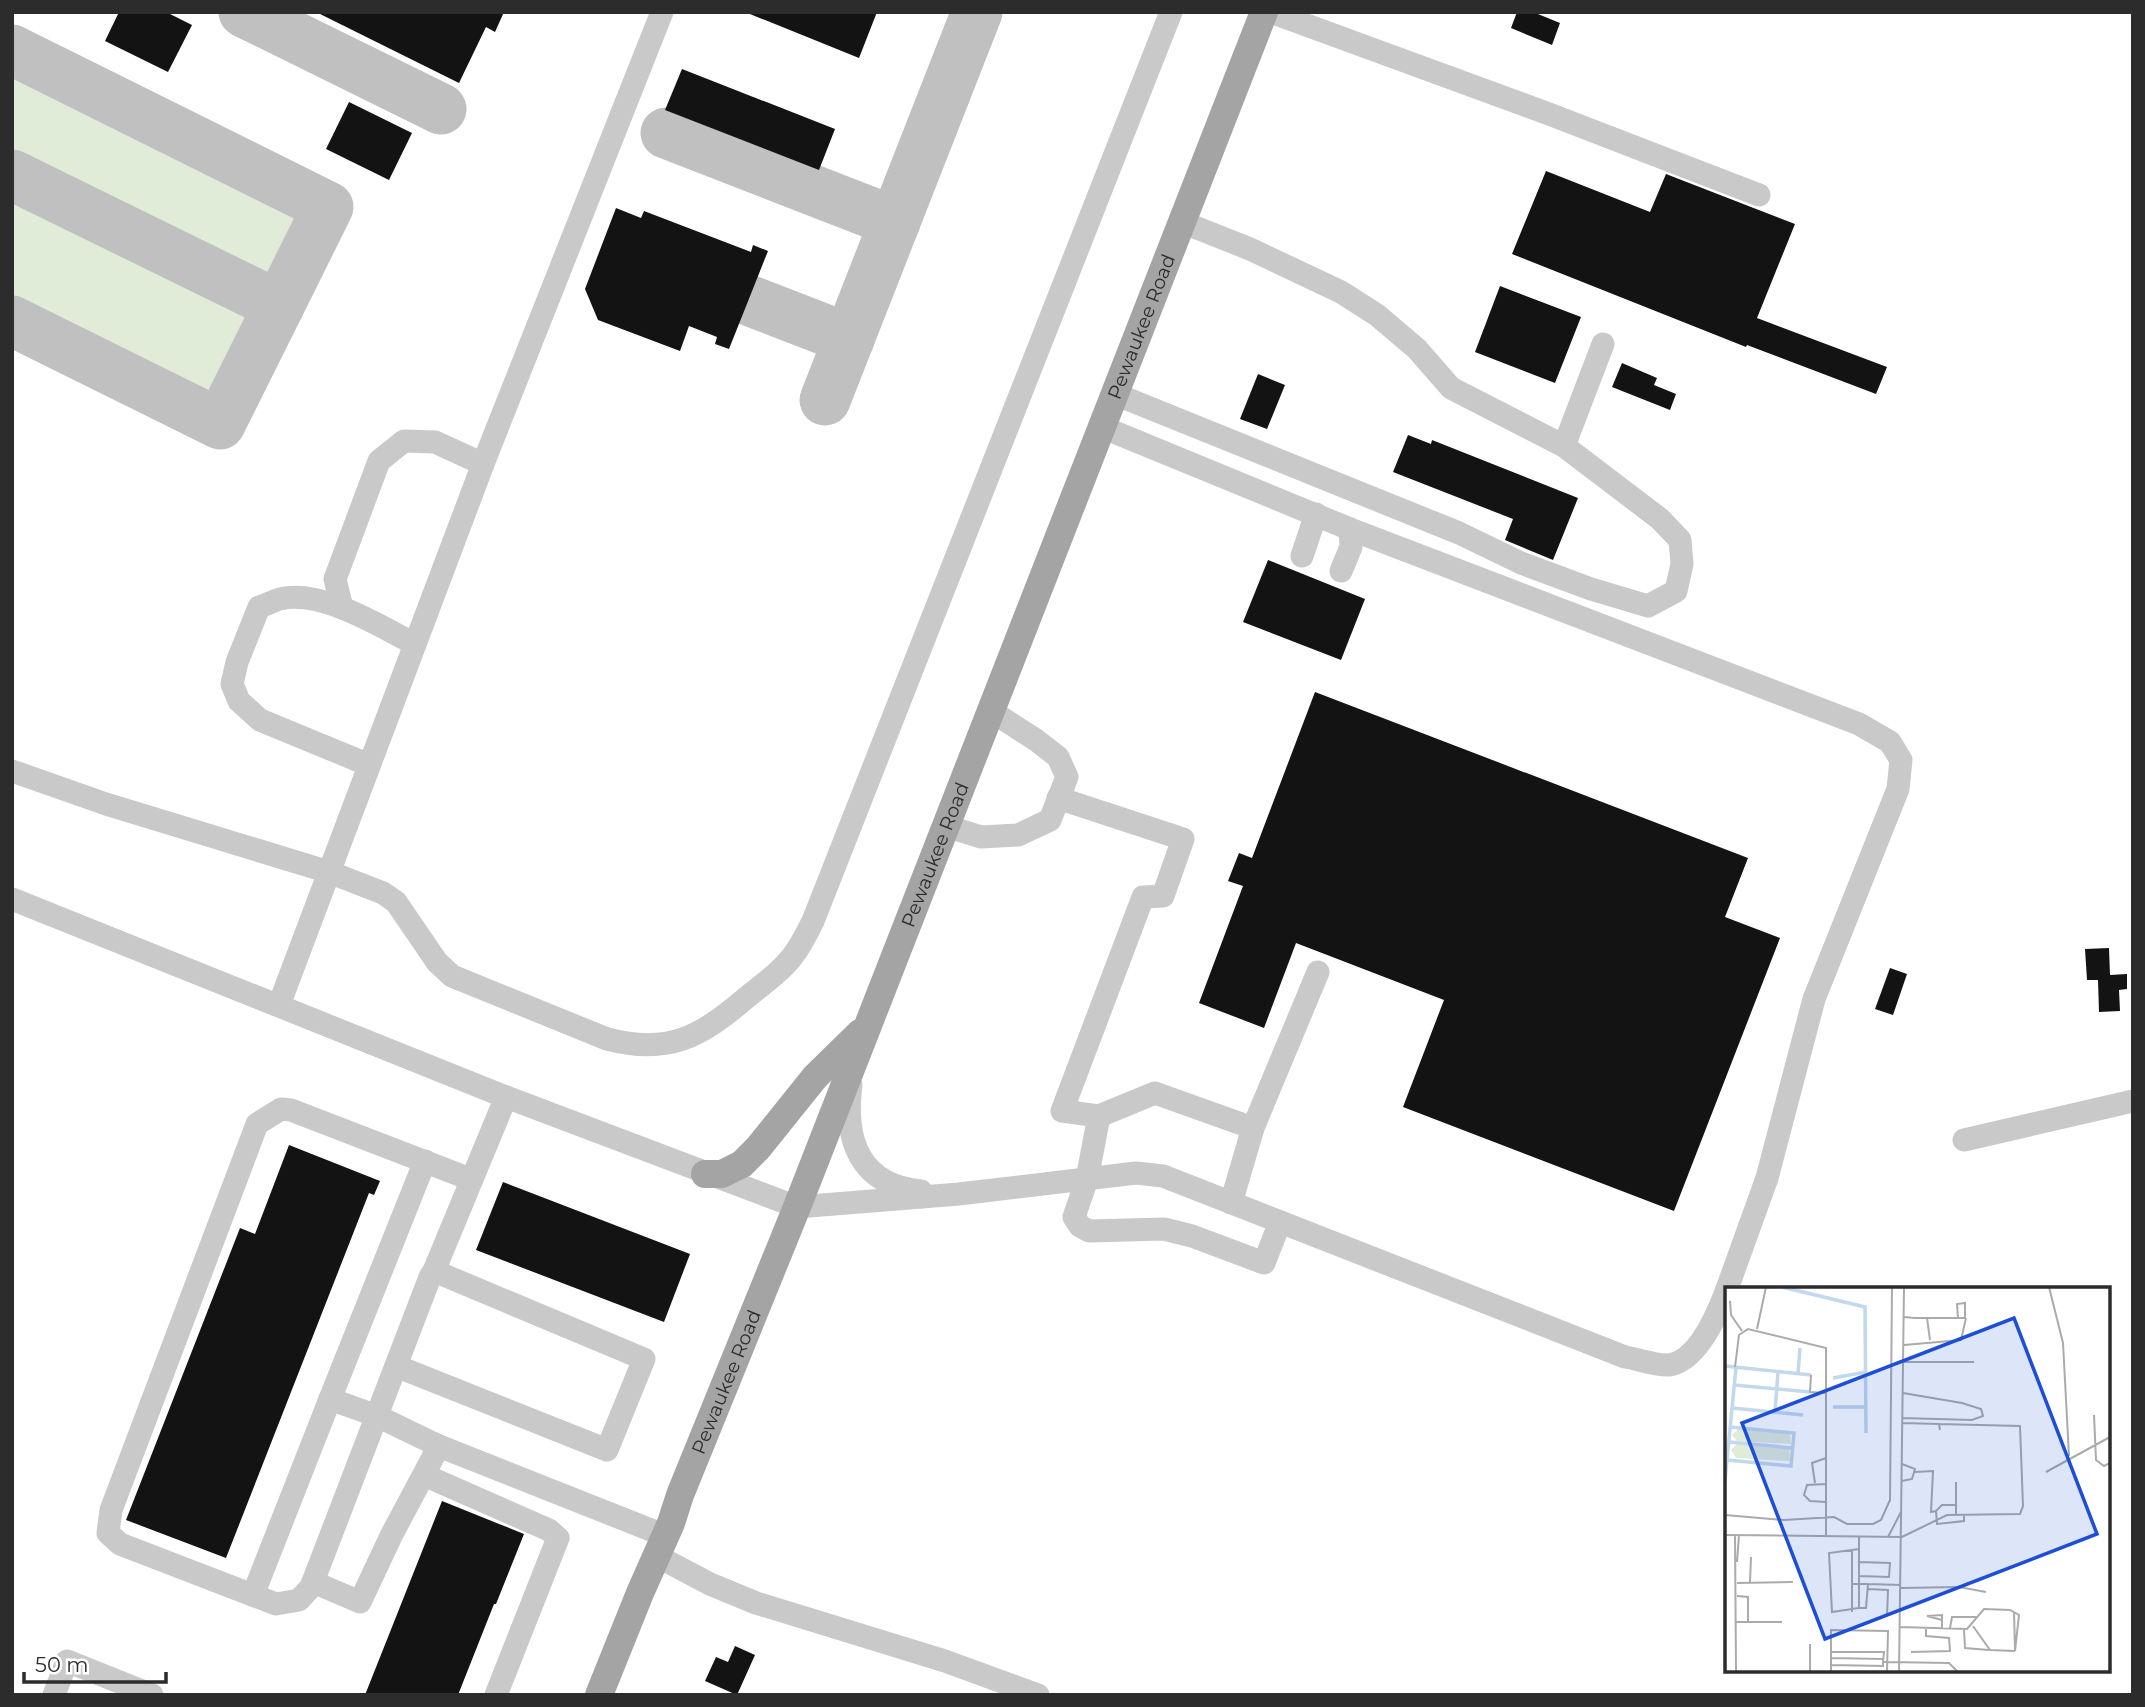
<svg xmlns="http://www.w3.org/2000/svg" width="2145" height="1707" viewBox="0 0 2145 1707" font-family="Montserrat,sans-serif">
	<style>
		.green { fill: #e0ebd8 }
		.lines { fill: none; stroke-linecap: round; stroke-linejoin: round }
		.taxiway { stroke: #c0c0c0; stroke-width: 51 }
		.building { fill: #131313 }
		.minor { stroke: #c9c9c9; stroke-width: 23 }
		.major { stroke: #a4a4a4; stroke-width: 28 }
		.labels { text-anchor: middle; dominant-baseline: central; stroke-width: 7; stroke-linejoin: round; paint-order: stroke }
		.street-label { font-size: 19px; fill: #2c2c2c; stroke: #fff }
		.inset-river { fill: none; stroke: #c2d8ed; stroke-width: 3.5 }
		.inset-road { fill: none; stroke: #ababab; stroke-width: 2 }
		.view { fill: #1d4ed8; fill-opacity: 0.15; stroke: #1d4ed8; stroke-width: 3.5 }
		.inset-edge { fill: none; stroke: #2c2c2c; stroke-width: 3.5 }
	</style>
	<rect width="100%" height="100%" fill="#fff"/>
	<g class="green">
		<path d="M12,63L300,203C303,208 306,213 307,219C307,231 283,279 273,283C267,286 262,284 256,283L12,163Z"/>
		<path d="M12,188L250,304C267,329 238,365 226,389C218,397 211,397 200,395L12,303Z"/>
	</g>
	<g class="lines">
		<g class="taxiway">
			<polyline points="244,12 441,109"/>
			<polyline points="12,50 328,207 220,424 12,321"/>
			<polyline points="666,133 895,222"/>
			<polyline points="12,175 279,306"/>
			<polyline points="748,300 849,339"/>
			<polyline points="825,400 977,12"/>
		</g>
	</g>
	<g class="building">
		<polygon points="119,12 166,12 192,25 168,72 105,41"/>
		<polygon points="316,12 504,12 495,32 486,27 459,83"/>
		<polygon points="745,12 877,12 859,58"/>
		<polygon points="1517,12 1533,12 1560,23 1552,45 1511,28"/>
		<polygon points="682,69 835,129 819,170 665,110"/>
		<polygon points="349,102 412,133 389,180 326,149"/>
		<polygon points="1546,171 1650,212 1666,174 1795,224 1757,318 1887,367 1876,394 1747,345 1746,347 1512,254"/>
		<polygon points="616,208 641,218 644,211 751,252 753,245 768,251 729,349 715,344 717,337 689,326 680,351 598,320 585,289"/>
		<polygon points="1500,286 1581,317 1555,383 1475,352"/>
		<polygon points="1622,363 1657,378 1654,385 1676,394 1670,410 1612,387"/>
		<polygon points="1258,374 1285,385 1267,429 1240,419"/>
		<polygon points="1408,435 1431,444 1432,440 1578,498 1553,560 1505,540 1513,519 1393,472"/>
		<polygon points="1268,560 1365,599 1341,660 1243,622"/>
		<polygon points="1315,692 1748,858 1725,917 1780,938 1674,1211 1403,1107 1444,1000 1296,943 1264,1028 1199,1003 1243,886 1228,881 1239,853 1252,858"/>
		<polygon points="2109,948 2110,975 2127,974 2127,989 2119,990 2120,1011 2099,1012 2098,980 2087,980 2085,949"/>
		<polygon points="1890,968 1907,974 1893,1015 1875,1009"/>
		<polygon points="289,1145 380,1181 374,1195 369,1193 226,1558 126,1520 240,1228 255,1234"/>
		<polygon points="503,1182 690,1254 664,1322 476,1250"/>
		<polygon points="442,1501 524,1534 496,1604 494,1604 458,1695 365,1695"/>
		<polygon points="735,1646 755,1655 737,1695 705,1681 716,1657 728,1662"/>
	</g>
	<g class="lines">
		<g class="minor">
			<polyline points="1271,12 1549,114 1759,195"/>
			<polyline points="1115,394 1459,533 1521,563 1591,589 1648,606 1676,591 1682,564 1680,540 1660,519 1564,446 1451,388 1417,349 1377,315 1341,292 1250,249 1182,222"/>
			<polyline points="1102,427 1350,529 1351,547 1341,571"/>
			<polyline points="1564,446 1603,344"/>
			<polyline points="1350,529 1859,724 1890,742 1901,760 1898,789 1814,999 1767,1178 1727,1289"/>
			<polyline points="1302,556 1316,514"/>
			<polyline points="342,608 335,579 379,461 404,441 435,442 483,464"/>
			<path d="M369,765L260,720L239,701L232,684L237,662L259,607C266,605 273,601 280,599C322,589 379,626 415,644"/>
			<path d="M12,771L106,804L329,872L383,893L396,902L437,962L452,976L607,1039C669,1055 700,1037 746,998C763,984 785,969 797,950C803,941 808,931 813,921L1171,12"/>
			<polyline points="1058,798 1183,839 1163,896 1143,897 1062,1111 1099,1116 1087,1179 1074,1217 1080,1226 1089,1231 1164,1229 1192,1236 1264,1263 1280,1222"/>
			<polyline points="946,826 981,837 1018,835 1050,820 1067,777 1058,757 1036,740 991,711"/>
			<path d="M12,899L506,1097L797,1207L959,1194L1136,1173L1163,1176L1625,1357C1638,1359 1656,1366 1669,1365C1698,1361 1718,1313 1727,1289"/>
			<polyline points="279,1005 483,464 662,12"/>
			<path d="M851,1085C844,1140 859,1185 921,1191"/>
			<polyline points="1099,1116 1155,1093 1253,1128 1231,1203"/>
			<polyline points="1253,1128 1318,972"/>
			<polyline points="1964,1140 2133,1101"/>
			<polyline points="470,1179 291,1110 281,1109 257,1124 111,1510 108,1533 120,1544 276,1604 299,1600 311,1587 430,1277 434,1271 506,1097"/>
			<polyline points="396,1366 607,1450 644,1359 434,1271"/>
			<polyline points="330,1399 425,1161"/>
			<polyline points="424,1475 549,1530 558,1538 496,1695"/>
			<polyline points="657,1556 710,1584 756,1603 945,1661 1038,1695"/>
			<polyline points="313,1582 360,1602 392,1534 439,1446 666,1536"/>
			<polyline points="253,1595 330,1399 377,1416 439,1446"/>
			<polyline points="54,1695 67,1661 152,1695"/>
		</g>
		<g class="major">
			<polyline points="705,1174 722,1174 742,1164 758,1148 815,1077 860,1033"/>
			<path id="s1" d="M599,1695L640,1593L671,1523L680,1495L797,1207L1264,12"/>
		</g>
	</g>
	<g class="labels">
		<g class="street-label">
			<text stroke="none"><textPath href="#s1" startOffset="1472">Pewaukee Road</textPath></text>
			<text stroke="none"><textPath href="#s1" startOffset="905">Pewaukee Road</textPath></text>
			<text stroke="none"><textPath href="#s1" startOffset="338">Pewaukee Road</textPath></text>
		</g>
	</g>
	<g transform="translate(1725 1287)">
		<rect width="385" height="385" fill="#fff"/>
		<path d="M13,142L65,147L66,157L12,154L7,148ZM12,157L64,162L65,174L11,171L6,163Z" fill="#e0ebd8"/>
		<path class="inset-river" d="M57,0L140,20L141,146M0,79L86,88M73,87L75,61M108,91L141,85M9,98L85,105M108,120H141M7,121L78,128M50,125L53,85M4,155L67,161M2,173L66,179L69,146L5,140M0,194L11,80"/>
		<path class="inset-road" d="M324,0L338,56L344,169M5,14L6,28L17,44M179,30L190,31H240V16L232,17L233,31M202,31L205,53M32,42L41,0M179,58L236,53L241,31M178,75H249M10,80L14,48L23,42L101,61V249M86,88L85,105L101,106M369,128L371,173L379,179L385,176M177,131L247,133L258,129L256,122L237,116L178,106M177,136L214,137L215,143M190,185L208,184L206,225L211,224L212,237L239,234V228M321,185L385,150M177,194L187,192L190,182L177,177M90,196L87,176L101,171M101,197L82,198L79,208L85,214L101,215M231,218V195M211,224L217,218H231V228M0,228L59,233L109,230L122,237H148L156,233L165,213L167,0M0,248L177,250L222,228L295,227L298,219L295,139L214,137M10,248L11,385M163,250L176,225M134,262L104,266L107,325L134,321V250M12,275L14,248M134,289L164,290L165,276L134,275M25,295L26,270M12,296L68,295M127,297V262M176,301L234,300L261,305M142,302L163,303L162,329M12,309L23,310V335M134,321H141L143,297L176,298M127,325V297H143M289,325L290,364M217,333L202,329L217,328V341M11,335H57M248,339L265,363L290,364M175,340L242,342L259,322L285,323L294,328L290,364M225,341L227,330H252M239,342L240,361L264,363M85,357V385M106,365H159L158,375H163M186,365L225,364L224,351L201,349V341M106,371L158,372M163,375L224,376L233,385M106,378L158,379V375M106,385V343L163,344L162,385M174,385L179,0"/>
		<path class="view" d="M289,31L372,247L100,352L17,136Z"/>
		<rect width="385" height="385" class="inset-edge"/>
	</g>
	<rect width="2145" height="1707" fill="none" stroke="#2c2c2c" stroke-width="28"/>
	<path d="M24 1672v10h142v-10" fill="none" stroke="#2c2c2c" stroke-width="3.5"/>
	<text x="35" y="1672" font-size="21" fill="#2c2c2c" stroke="#ffffff" stroke-width="5" paint-order="stroke">50 m</text>
</svg>
